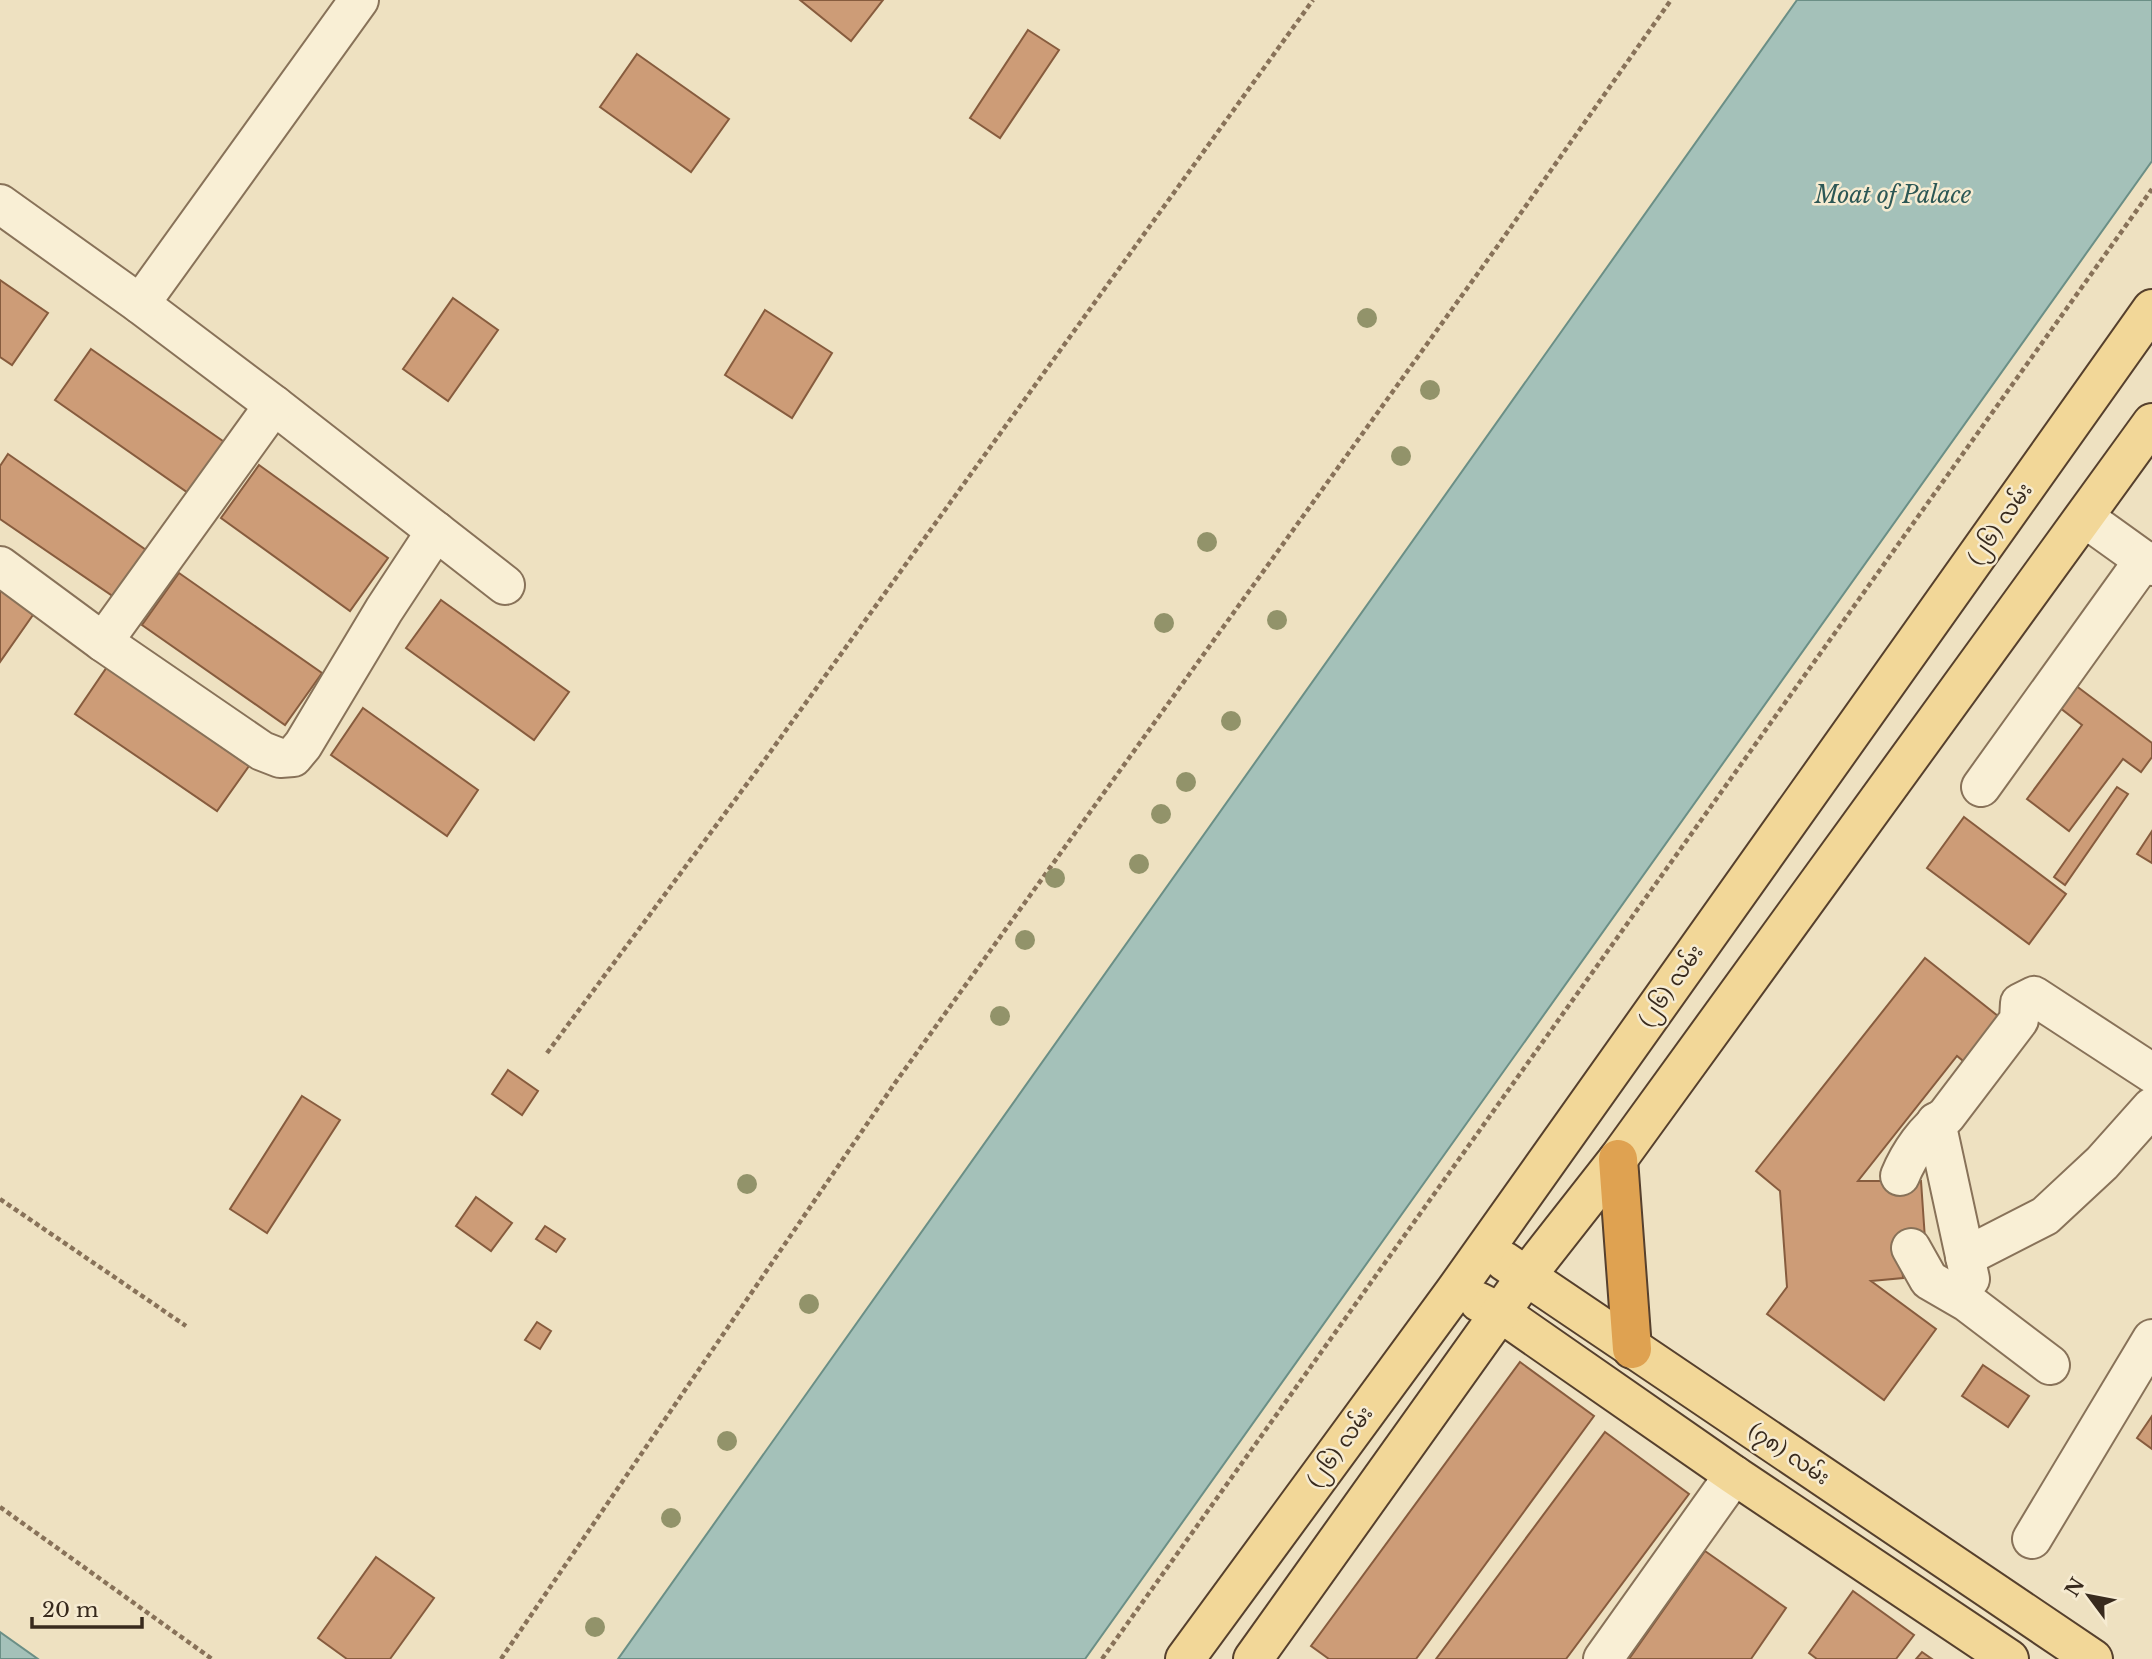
<svg xmlns="http://www.w3.org/2000/svg" width="2152" height="1659" viewBox="0 0 2152 1659" font-family="'Libre Baskerville','Noto Sans Myanmar',serif">
	<style>
		.water { fill: #a4c1b9; stroke: #6b8f86; stroke-width: 2 }
		.building { fill: #cd9c77; stroke: #875c3e; stroke-width: 2 }
		.lines { fill: none; stroke-linecap: round; stroke-linejoin: round }
		.minor-casing { stroke: #887259; stroke-width: 42 }
		.major-casing { stroke: #56402d; stroke-width: 42 }
		.highway-casing { stroke: #56402d; stroke-width: 42 }
		.path { stroke: #887259; stroke-width: 4.5; stroke-dasharray: 5 3.5; stroke-linecap: butt }
		.minor { stroke: #f9efd5; stroke-width: 38 }
		.major { stroke: #f2d798; stroke-width: 38 }
		.highway { stroke: #dfa251; stroke-width: 38 }
		.tree { fill: #92936a }
		.labels { text-anchor: middle; dominant-baseline: central; stroke-width: 5; stroke-linejoin: round; paint-order: stroke }
		.street-label { font-size: 21px; fill: #382a1d; stroke: #f6ebd1 }
		.water-label { font-size: 23px; font-style: italic; fill: #2c5755; stroke: #f6ebd1 }
	</style>
	<rect width="100%" height="100%" fill="#eee1c1"/>
	<g class="water">
		<polygon points="1797,0 2152,0 2152,161 1085,1659 618,1659"/>
		<polygon points="0,1632 38,1659 0,1659"/>
	</g>
	<g class="building">
		<polygon points="800,0 883,0 851,41"/>
		<polygon points="1028,30 1059,50 1000,138 970,118"/>
		<polygon points="637,54 729,119 691,172 600,107"/>
		<polygon points="0,280 48,313 12,365 0,357"/>
		<polygon points="453,298 498,330 448,401 403,369"/>
		<polygon points="765,310 832,353 792,418 725,375"/>
		<polygon points="91,349 230,446 194,497 55,400"/>
		<polygon points="8,454 149,552 117,599 0,519 0,466"/>
		<polygon points="259,465 388,558 350,611 221,518"/>
		<polygon points="179,573 322,673 285,725 142,625"/>
		<polygon points="0,588 35,612 0,662"/>
		<polygon points="441,600 569,692 534,740 406,648"/>
		<polygon points="107,667 249,766 217,811 75,714"/>
		<polygon points="2071,682 2152,743 2152,757 2141,772 2123,759 2069,831 2027,799 2082,725 2055,704"/>
		<polygon points="363,708 478,790 447,836 331,755"/>
		<polygon points="2117,787 2128,794 2065,885 2054,877"/>
		<polygon points="1964,817 2066,894 2029,944 1927,868"/>
		<polygon points="2152,831 2152,863 2137,854"/>
		<polygon points="1925,958 2008,1024 1973,1069 1957,1056 1858,1181 1921,1181 1925,1239 1900,1241 1903,1278 1871,1281 1936,1329 1884,1400 1767,1314 1787,1287 1780,1191 1756,1171"/>
		<polygon points="508,1070 538,1091 522,1115 492,1094"/>
		<polygon points="302,1096 340,1120 267,1233 230,1209"/>
		<polygon points="476,1197 512,1223 491,1251 456,1226"/>
		<polygon points="545,1226 565,1239 556,1252 536,1239"/>
		<polygon points="537,1322 551,1331 540,1349 525,1340"/>
		<polygon points="1520,1362 1594,1416 1416,1659 1329,1659 1311,1646"/>
		<polygon points="1983,1365 2029,1396 2008,1427 1962,1396"/>
		<polygon points="2152,1416 2152,1449 2137,1438"/>
		<polygon points="1605,1432 1689,1494 1566,1659 1436,1659"/>
		<polygon points="1705,1551 1786,1608 1751,1659 1629,1659"/>
		<polygon points="376,1557 434,1598 390,1659 347,1659 318,1638"/>
		<polygon points="1853,1591 1914,1635 1896,1659 1817,1659 1809,1653"/>
		<polygon points="1922,1652 1932,1659 1916,1659"/>
	</g>
	<g class="lines">
		<g class="minor-casing">
			<g id="minor">
				<polyline points="0,204 140,304 274,405 505,585"/>
				<polyline points="140,304 359,0"/>
				<polyline points="2085,518 2152,566"/>
				<polyline points="0,566 103,642 262,751 280,758 293,757 303,745 384,610 436,531"/>
				<polyline points="103,642 274,405"/>
				<polyline points="1981,787 2144,560"/>
				<polyline points="1936,1122 1970,1279"/>
				<path d="M1900,1176C1909,1154 1926,1129 1946,1116L2019,1020L2020,1003L2034,996L2152,1073"/>
				<polyline points="1911,1248 1929,1280 1967,1302 2050,1365"/>
				<polyline points="1965,1257 2045,1216 2102,1163 2152,1107"/>
				<polyline points="2032,1539 2152,1339"/>
				<polyline points="1603,1659 1734,1475"/>
			</g>
		</g>
		<g class="major-casing">
			<g id="major">
				<polyline points="1504,1261 2093,1659"/>
				<polyline points="1479,1302 1501,1313 1734,1475 2009,1659"/>
				<polyline points="1185,1659 1455,1291 2152,309"/>
				<polyline points="1253,1659 1527,1275 1618,1159 2152,423"/>
			</g>
		</g>
		<g class="highway-casing">
			<polyline id="highway" points="1618,1159 1632,1349"/>
		</g>
		<g class="path">
			<polyline points="547,1053 758,769 1313,0"/>
			<polyline points="0,1199 186,1326"/>
			<polyline points="0,1507 212,1659"/>
			<polyline points="501,1659 895,1083 1499,244 1671,0"/>
			<polyline points="1102,1659 2152,189"/>
		</g>
		<use href="#minor" class="minor"/>
		<use href="#major" class="major"/>
		<use href="#highway" class="highway"/>
	</g>
	<g class="tree">
		<circle cx="1367" cy="318" r="10"/>
		<circle cx="1430" cy="390" r="10"/>
		<circle cx="1401" cy="456" r="10"/>
		<circle cx="1207" cy="542" r="10"/>
		<circle cx="1277" cy="620" r="10"/>
		<circle cx="1164" cy="623" r="10"/>
		<circle cx="1231" cy="721" r="10"/>
		<circle cx="1186" cy="782" r="10"/>
		<circle cx="1161" cy="814" r="10"/>
		<circle cx="1139" cy="864" r="10"/>
		<circle cx="1055" cy="878" r="10"/>
		<circle cx="1025" cy="940" r="10"/>
		<circle cx="1000" cy="1016" r="10"/>
		<circle cx="747" cy="1184" r="10"/>
		<circle cx="809" cy="1304" r="10"/>
		<circle cx="727" cy="1441" r="10"/>
		<circle cx="671" cy="1518" r="10"/>
		<circle cx="595" cy="1627" r="10"/>
	</g>
	<g class="labels">
		<g class="street-label">
			<text transform="translate(2000 524) rotate(-55)">(၂၆) လမ်း</text>
			<text transform="translate(1671 986) rotate(-55)">(၂၆) လမ်း</text>
			<text transform="translate(1340 1447) rotate(-54)">(၂၆) လမ်း</text>
			<text transform="translate(1789 1454) rotate(34)">(၇၈) လမ်း</text>
		</g>
		<g class="water-label">
			<text x="1893" y="195">Moat of Palace</text>
		</g>
	</g>
	<g transform="translate(2089 1596) rotate(302)" stroke="#f6ebd1" stroke-width="5" paint-order="stroke">
	<path d="M0-5L12 26L0 18L-12 26Z" fill="#382a1d"/>
	<text y="-10" font-size="19" font-weight="bold" text-anchor="middle" fill="#382a1d">N</text>
	</g>
	<path d="M32 1617v10h110v-10" fill="none" stroke="#382a1d" stroke-width="3.5"/>
	<text x="42" y="1617" font-size="21" fill="#382a1d" stroke="#f6ebd1" stroke-width="5" paint-order="stroke">20 m</text>
</svg>
